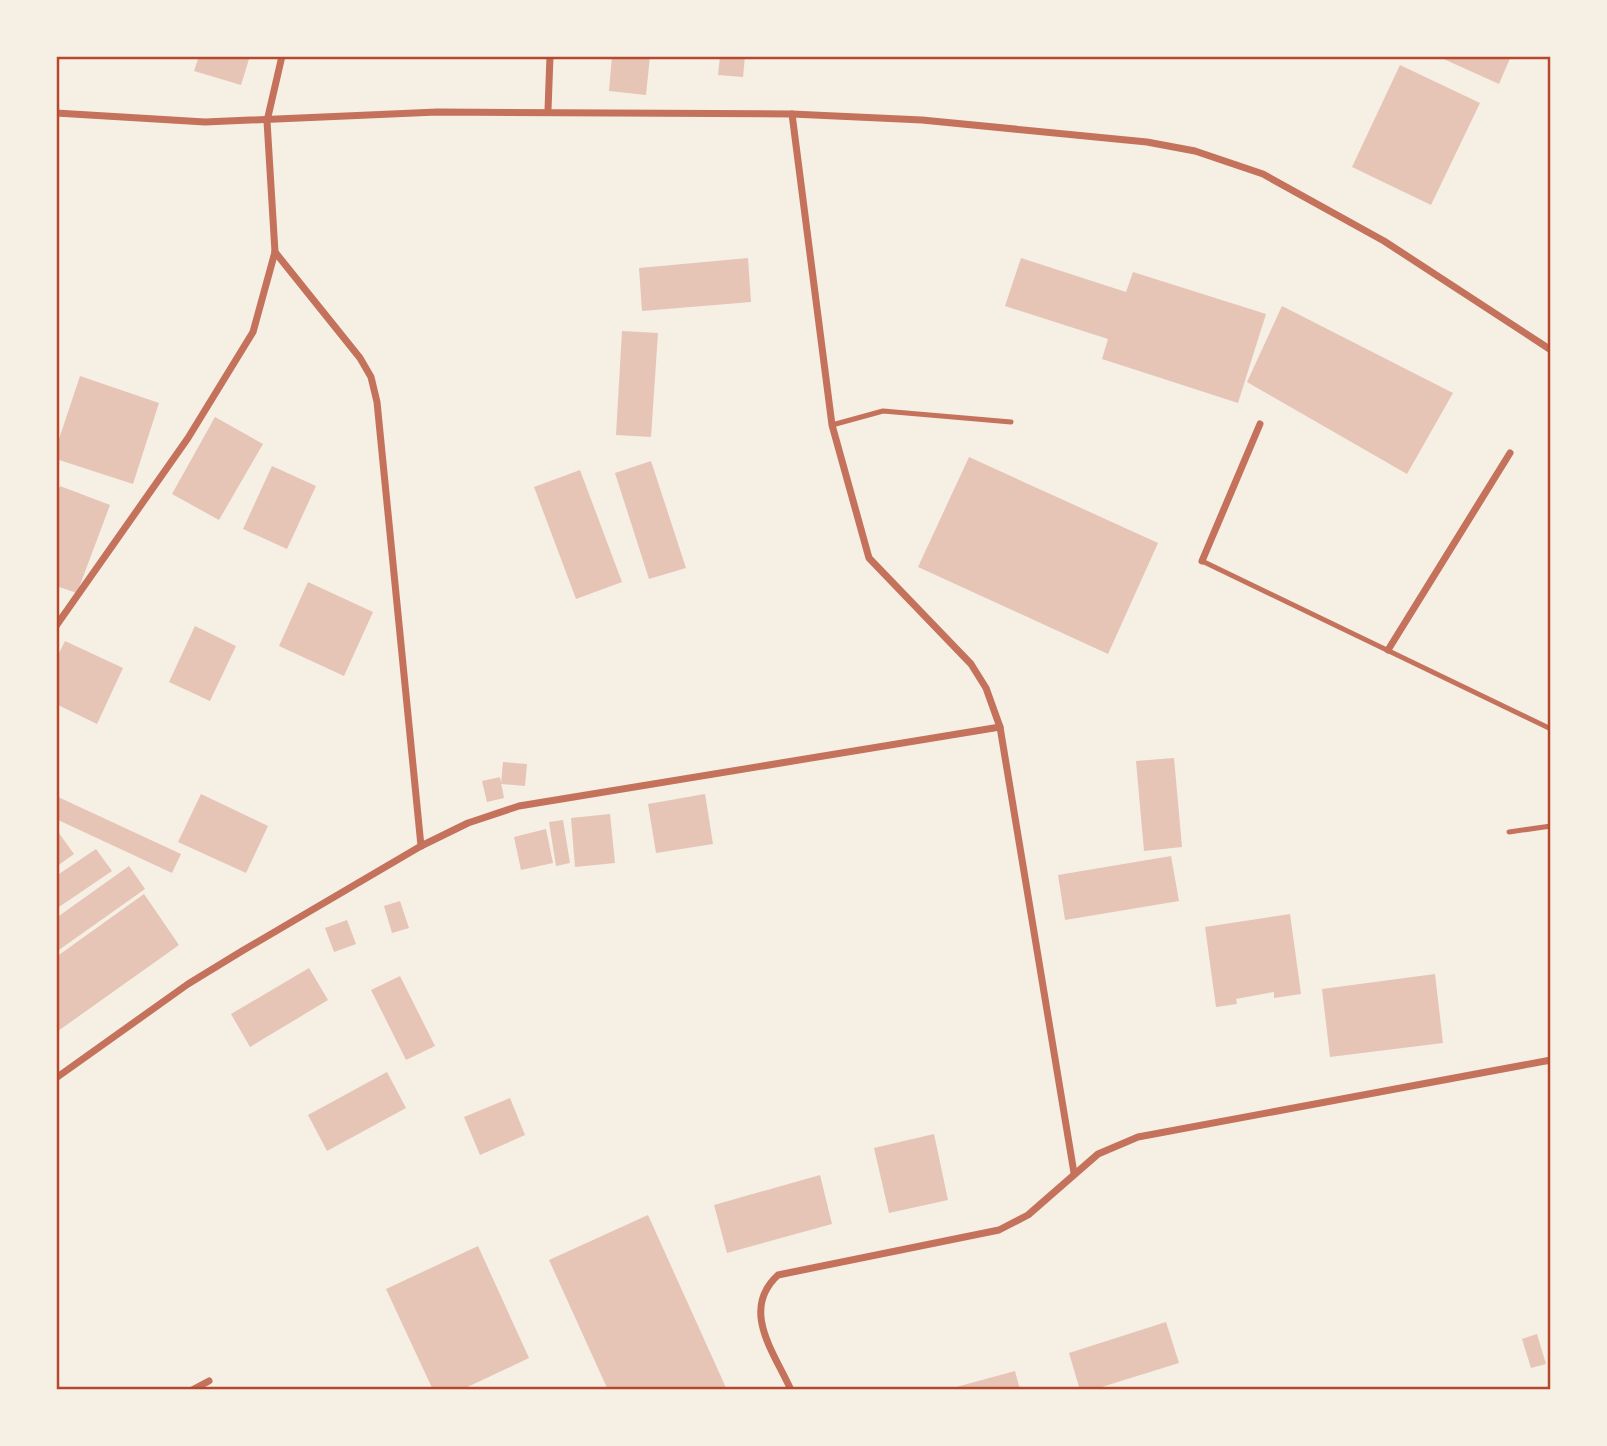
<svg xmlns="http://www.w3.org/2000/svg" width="1607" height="1446" viewBox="0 0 1607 1446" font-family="'IBM Plex Sans',sans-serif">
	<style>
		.building { fill: #e6c5b7 }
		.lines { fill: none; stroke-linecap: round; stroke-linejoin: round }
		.service { stroke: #c5725c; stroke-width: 5 }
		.minor { stroke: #c5725c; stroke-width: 7 }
		.neatline { fill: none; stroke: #b5482f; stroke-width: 2.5 }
	</style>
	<rect width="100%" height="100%" fill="#f6efe4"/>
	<g class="building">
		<polygon points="199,56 250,56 241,85 194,71"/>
		<polygon points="612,56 650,56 646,95 609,91"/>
		<polygon points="720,56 745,56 743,77 718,75"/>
		<polygon points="1437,56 1511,56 1499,84"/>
		<polygon points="1400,65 1480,103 1431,205 1352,167"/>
		<polygon points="748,258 751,302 642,311 639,268"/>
		<polygon points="1021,258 1126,292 1133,272 1266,314 1238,403 1102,359 1108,339 1005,306"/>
		<polygon points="1282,306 1453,393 1407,474 1247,382"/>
		<polygon points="622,331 658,333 651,437 616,435"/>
		<polygon points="80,376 159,403 133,484 56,459 56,448"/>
		<polygon points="215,417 263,444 219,520 172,494"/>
		<polygon points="969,457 1158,543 1108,654 918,567"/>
		<polygon points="651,461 686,568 649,579 615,473"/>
		<polygon points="272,466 316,486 287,549 243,529"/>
		<polygon points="580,470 622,582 576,599 534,487"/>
		<polygon points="60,486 110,505 77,593 56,586 56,496"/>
		<polygon points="308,582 373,612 344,676 279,646"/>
		<polygon points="195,626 236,646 210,701 169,682"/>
		<polygon points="65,641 123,668 97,724 56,704 56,659"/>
		<polygon points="1174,758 1182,847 1144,851 1136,761"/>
		<polygon points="503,762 527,764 525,786 501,784"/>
		<polygon points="500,777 504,798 487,802 482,781"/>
		<polygon points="201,794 268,826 246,873 178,842"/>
		<polygon points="705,794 713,844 656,853 648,804"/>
		<polygon points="56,796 181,854 172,873 56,819"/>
		<polygon points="610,814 615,863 575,867 571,818"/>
		<polygon points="563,820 570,863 556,866 549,822"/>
		<polygon points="56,829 74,854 56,867"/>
		<polygon points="546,829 553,863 521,870 514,837"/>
		<polygon points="96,849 112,871 56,909 56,876"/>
		<polygon points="1171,856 1179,901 1065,920 1058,875"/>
		<polygon points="129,866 145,889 56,952 56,918"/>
		<polygon points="144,894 179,945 58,1031 56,957"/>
		<polygon points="400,901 409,928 392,933 384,906"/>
		<polygon points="1290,914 1301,994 1274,998 1274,992 1236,999 1237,1004 1216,1007 1205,927"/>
		<polygon points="347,920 356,944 334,952 325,928"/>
		<polygon points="309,968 328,1000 250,1047 231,1014"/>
		<polygon points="1435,974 1443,1043 1330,1057 1322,989"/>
		<polygon points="400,976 435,1046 406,1060 371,990"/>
		<polygon points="387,1072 406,1108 327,1151 308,1115"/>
		<polygon points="510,1098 525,1135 480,1155 464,1117"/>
		<polygon points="934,1134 948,1200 889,1213 874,1148"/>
		<polygon points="820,1175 832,1224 727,1253 714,1205"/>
		<polygon points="648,1215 727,1390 608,1390 549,1260"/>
		<polygon points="478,1246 529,1358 461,1390 433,1390 386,1289"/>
		<polygon points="1166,1322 1179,1363 1092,1390 1080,1390 1069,1353"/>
		<polygon points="1537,1334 1546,1364 1531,1368 1522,1339"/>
		<polygon points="1015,1371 1020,1390 950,1390 949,1389"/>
	</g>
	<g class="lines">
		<g class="service">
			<polyline points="832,425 883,411 1011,422"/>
			<polyline points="1202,561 1551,729"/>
			<polyline points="1509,832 1551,826"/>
		</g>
		<g class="minor">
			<polyline points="548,110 550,56"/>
			<polyline points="56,113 205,122 437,112 792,114 922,120 1147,142 1195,151 1263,174 1384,241 1551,350"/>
			<polyline points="792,114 832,425 869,558 971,664 986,688 1000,727 1074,1173"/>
			<polyline points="275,252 360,358 371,377 377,402 421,846"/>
			<polyline points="1202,561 1260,424"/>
			<polyline points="56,626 188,438 253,332 275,252 267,121 282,56"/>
			<polyline points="1388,650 1510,453"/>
			<polyline points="56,1078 188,984 242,951 421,846 468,823 519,806 1000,727"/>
			<polyline points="192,1390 209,1381"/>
			<path d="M791,1390C774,1352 740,1310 778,1275L999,1230L1028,1215L1098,1154L1138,1137L1551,1060"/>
		</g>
	</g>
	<rect width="1607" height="1446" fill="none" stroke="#f6efe4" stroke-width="116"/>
	<rect x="58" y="58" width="1491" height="1330" class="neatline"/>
</svg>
